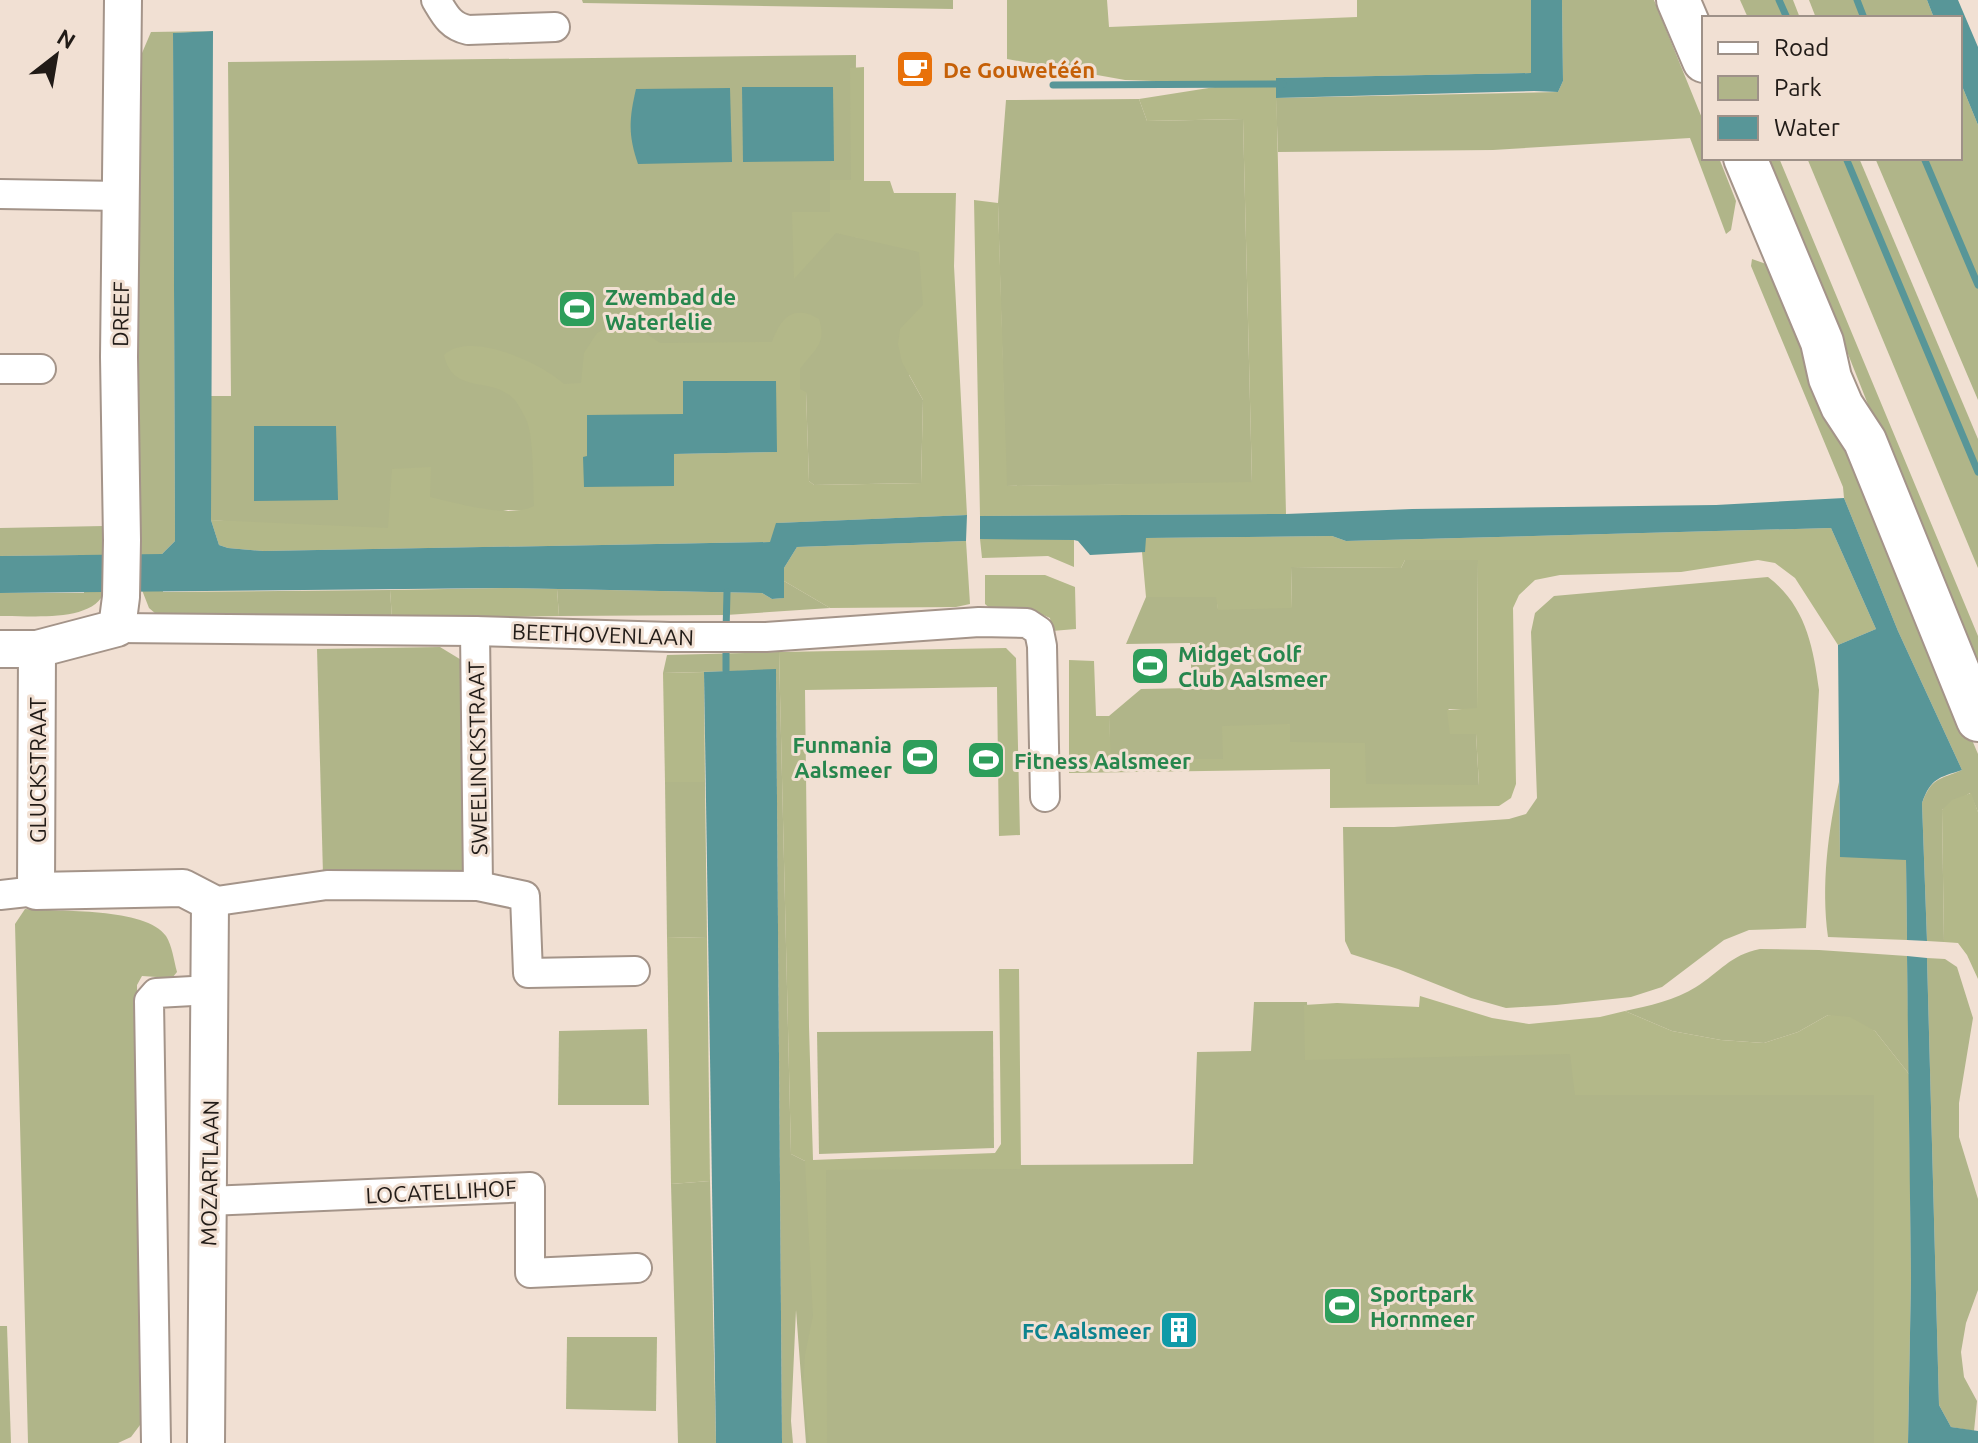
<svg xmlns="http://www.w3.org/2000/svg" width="1978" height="1443" viewBox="0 0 1978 1443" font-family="Ubuntu,sans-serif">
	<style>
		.green { fill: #b0b589 }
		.forest { fill: #b3b889; fill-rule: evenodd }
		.water { fill: #589698 }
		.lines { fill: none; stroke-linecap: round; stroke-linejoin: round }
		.stream { stroke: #589698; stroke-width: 7 }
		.minor-casing { stroke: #a49489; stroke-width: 32 }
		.tertiary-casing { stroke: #a49489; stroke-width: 40 }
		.secondary-casing { stroke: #a49489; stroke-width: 46 }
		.minor { stroke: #fff; stroke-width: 28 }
		.tertiary { stroke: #fff; stroke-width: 36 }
		.secondary { stroke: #fff; stroke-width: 42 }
		.labels { text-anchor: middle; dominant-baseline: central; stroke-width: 6; stroke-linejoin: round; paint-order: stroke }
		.food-label { font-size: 22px; font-weight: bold; fill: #c56008; stroke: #f1e0d3; text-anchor: start }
		.leisure-label { font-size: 22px; font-weight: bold; fill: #27864d; stroke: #f1e0d3; text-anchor: start }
		.street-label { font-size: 22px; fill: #211b17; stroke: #f1e0d3 }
		.culture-label { font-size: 22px; font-weight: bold; fill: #0d838f; stroke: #f1e0d3; text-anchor: end }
	</style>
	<rect width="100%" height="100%" fill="#f1e0d3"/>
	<g class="green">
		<polygon points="582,0 953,0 953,9 583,3"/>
		<polygon points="1562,0 1654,0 1704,123 1704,158 1719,158 1736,201 1731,230 1726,234 1690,138 1493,150 1278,152 1276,98 1558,92 1563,81"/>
		<polygon points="1740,0 1793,0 1800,18 1748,18"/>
		<polygon points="1809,0 1927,0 1934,18 1816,18"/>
		<polygon points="213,31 173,33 175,541 162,554 163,592 390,590 392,619 163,620 149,608 140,585 135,151 142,53 151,32"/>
		<polygon points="856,55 855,237 923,242 924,374 909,375 923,400 921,483 814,485 809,481 806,392 526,511 508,510 390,534 211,520 211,396 231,396 228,62"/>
		<polygon points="1960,81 1978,125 1978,400 1875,158 1960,158"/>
		<polygon points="1139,99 1147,121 1243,119 1252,483 1006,486 998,203 1006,100"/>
		<polygon points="1760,158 1779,158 1978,636 1978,686 1888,467 1869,407 1848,354 1820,303"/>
		<polygon points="1807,158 1859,158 1978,439 1978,568"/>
		<path d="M1752,259L1769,265L1978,754V812L1970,793L1942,810L1944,942L1927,941L1922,803C1932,777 1939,780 1962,770L1898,631L1844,498L1843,487L1751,266Z"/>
		<path d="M104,526C105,540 109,578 105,590C95,624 28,615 0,616V593H84V555L0,556V528Z"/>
		<polygon points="1405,560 1478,560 1477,709 1448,709 1476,734 1479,786 1365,785 1290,742 1289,724 1223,759 1110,760 1109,716 1141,689 1192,688 1190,643 1126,644 1146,597 1217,597 1218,609 1292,607 1291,567 1401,568"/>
		<path d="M1768,577C1805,605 1813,645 1819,690L1806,928L1749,930L1724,940L1662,987L1631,997L1556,1005L1506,1008L1471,998L1398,969L1351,954L1345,941L1343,827H1394L1509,819L1526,814L1537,798L1531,632L1535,613L1554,596Z"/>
		<polygon points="784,581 830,608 726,615 559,616 557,589 762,593 772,599 783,598"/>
		<polygon points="440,647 463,661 465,871 323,875 317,649"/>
		<polygon points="779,652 791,1154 805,1161 1017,1165 1193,1164 1197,1052 1251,1051 1254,1002 1307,1002 1308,1056 1568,1043 1885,1090 1889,1443 806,1443 796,1310 791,1421 793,1443 782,1443 776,670 663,673 667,655"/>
		<polygon points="665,782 705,782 707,938 667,937"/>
		<path d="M1839,782L1840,856L1906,859L1907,940L1828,937C1821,885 1828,832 1839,782Z"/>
		<path d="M25,909C58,912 146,907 166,936C172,945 174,961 177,972L172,978L142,976L137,985L140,1425L131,1437L118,1443H28L15,924Z"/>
		<path d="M1760,949L1819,950L1907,956L1909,1074L1875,1031L1828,1015L1798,1032L1764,1043L1721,1040L1672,1031L1625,1011C1648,1006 1676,1000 1696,987C1720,972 1730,955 1760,949Z"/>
		<polygon points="1927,958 1945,959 1957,967 1973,1018 1959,1103 1959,1137 1978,1199 1978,1290 1966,1323 1961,1352 1964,1377 1977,1401 1974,1431 1951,1427 1939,1405"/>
		<polygon points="647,1029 649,1105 558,1105 559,1031"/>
		<polygon points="993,1031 994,1148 819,1154 817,1032"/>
		<polygon points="710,1181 716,1443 678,1443 671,1184"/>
		<polygon points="0,1326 7,1326 11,1443 0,1443"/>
		<polygon points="567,1337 657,1337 656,1411 566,1409"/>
	</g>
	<g class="forest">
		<polygon points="1007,0 1107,0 1109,27 1357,17 1357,0 1531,0 1531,73 1276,78 1286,514 980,516 974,200 998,203 1007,486 1252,482 1243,119 1147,121 1139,99 1234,84 1125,80 1007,59"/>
		<path d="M864,67V181H890L894,193H956L954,266L967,515L777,523L771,542L263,551L228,548L219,545L211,520L388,528L392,469L431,467L430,497C456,503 510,519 534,506C533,486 534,434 526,419C523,413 518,403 513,398C490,376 453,395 444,355C470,330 541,363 564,384L581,383L584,353L597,333L615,324L630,323L660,343L772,342C781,318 793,304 819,319C827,345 814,349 800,369V389L806,392L809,481L814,485L921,483L923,400L902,362L898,344L900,329L923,305L919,252L836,233L794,279L792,212H830V180H851L850,68ZM683,382L776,452L674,454V485L584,457L587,456V415L684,414Z"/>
		<polygon points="1831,528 1876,629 1838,645 1795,578 1775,563 1758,560 1681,572 1560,575 1535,580 1519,595 1513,608 1516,784 1511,798 1499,806 1330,808 1330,769 1069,773 1069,660 1094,661 1096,716 1109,716 1111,759 1223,759 1222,726 1290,724 1290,742 1365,743 1366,784 1479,785 1476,734 1450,734 1447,710 1477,708 1478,560 1405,560 1401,568 1291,567 1292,608 1218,610 1216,597 1146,597 1142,552 1145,552 1145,538 1332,536 1346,541"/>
		<polygon points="1060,538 1074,540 1074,567 1048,556 982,558 980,539"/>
		<polygon points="966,541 970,604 956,607 830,608 784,581 784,568 797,547"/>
		<polygon points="985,575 1045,575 1075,587 1076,629 1052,631 1050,618 1036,612 994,612 985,604"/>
		<polygon points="505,588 557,589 559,616 392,619 390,590"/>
		<polygon points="1006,648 1016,658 1020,835 999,836 997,687 805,690 809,1027 813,1160 995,1153 1001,1144 999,969 1019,969 1021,1169 826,1170 827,1443 809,1443 803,1390 805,1355 813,1316 805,1161 791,1154 779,652"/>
		<polygon points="704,672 705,782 665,782 663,673"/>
		<polygon points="1971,793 1978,812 1978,979 1967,955 1958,943 1944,942 1942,810 1952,800"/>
		<polygon points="667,937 707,938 710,1181 671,1184"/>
		<polygon points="1420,996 1492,1018 1529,1024 1600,1017 1625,1011 1672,1031 1721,1040 1764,1043 1798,1032 1828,1015 1850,1017 1875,1031 1909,1074 1911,1278 1908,1443 1874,1443 1874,1095 1575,1095 1570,1054 1305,1060 1304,1005 1337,1003 1419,1007"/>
	</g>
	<g class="water">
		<polygon points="1531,0 1562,0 1563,81 1558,92 1534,91 1276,98 1276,78 1531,73"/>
		<polygon points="1927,0 1958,0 1978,47 1978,125 1960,81 1960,18 1934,18"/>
		<polygon points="213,31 211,520 219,545 228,548 263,551 770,542 776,523 967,515 966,541 797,547 784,568 784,598 772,599 762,593 505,588 0,593 0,556 162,554 175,541 173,33"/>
		<polygon points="742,87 833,87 834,161 743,162"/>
		<path d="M730,88L732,162L638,164C628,135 629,119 636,89Z"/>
		<polygon points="683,381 776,381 777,452 674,454 674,486 584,487 583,457 587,456 587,415 683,414"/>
		<polygon points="254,426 336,426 338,500 254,501"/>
		<path d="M1844,498L1898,631L1962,770C1938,778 1931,778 1922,803L1927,941L1907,940L1906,860L1840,857L1838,645L1876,629L1831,528L1346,541L1332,536L1146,538L1145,552L1090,555L1078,541L1074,540L980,539V516L1286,514L1412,509L1716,505Z"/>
		<polygon points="776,669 782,1443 716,1443 704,672"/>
		<polygon points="1907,956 1927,958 1939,1405 1951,1427 1978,1431 1978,1443 1908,1443 1911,1278"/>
	</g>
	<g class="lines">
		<g class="stream">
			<polyline points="1779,0 1787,18"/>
			<polyline points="1857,0 1864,18"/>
			<polyline points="1053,85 1283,84"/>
			<polyline points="1846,158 1978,472"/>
			<polyline points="1924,158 1978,285"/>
			<polyline points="726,632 727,592"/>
			<polyline points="726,645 726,670"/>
		</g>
		<g class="minor-casing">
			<g id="minor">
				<path d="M436,0C445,15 450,26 468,30L555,27"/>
				<polyline points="0,194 121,196"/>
				<polyline points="0,369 41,369"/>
				<polyline points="117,628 475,631 670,637 766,637 979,622 1027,623 1039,631 1042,646 1045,797"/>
				<polyline points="475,631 478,886"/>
				<polyline points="0,895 36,891"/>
				<polyline points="210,902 327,885 478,886 525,896 528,973 635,971"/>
				<polyline points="208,1201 530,1187 530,1273 637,1268"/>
				<polyline points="156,1443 149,1001 156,993 211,990"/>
			</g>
		</g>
		<g class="tertiary-casing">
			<g id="tertiary">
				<polyline points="0,649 37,649 117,628 121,597 122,540 119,357 123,0"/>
				<polyline points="37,649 36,891 183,888 210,902 206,1443"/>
			</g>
		</g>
		<g class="secondary-casing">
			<g id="secondary">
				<polyline points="1678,0 1704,61"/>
				<polyline points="1745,158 1822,342 1830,378 1842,406 1865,441 1978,720"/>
			</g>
		</g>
		<use href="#minor" class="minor"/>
		<use href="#tertiary" class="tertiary"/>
		<use href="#secondary" class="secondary"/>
	</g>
	<defs>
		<g id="cafe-square" transform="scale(2)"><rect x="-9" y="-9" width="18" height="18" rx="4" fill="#e8710a" stroke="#f1e0d3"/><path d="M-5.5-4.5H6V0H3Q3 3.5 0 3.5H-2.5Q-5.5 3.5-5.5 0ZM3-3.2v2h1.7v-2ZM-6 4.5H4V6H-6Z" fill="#fff"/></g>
		<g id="stadium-square" transform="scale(2)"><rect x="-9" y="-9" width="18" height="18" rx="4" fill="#2e9e5b" stroke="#f1e0d3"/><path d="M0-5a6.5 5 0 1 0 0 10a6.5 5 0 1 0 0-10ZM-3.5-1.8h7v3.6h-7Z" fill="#fff"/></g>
		<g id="building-square" transform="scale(2)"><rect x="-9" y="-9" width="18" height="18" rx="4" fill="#0f9aa8" stroke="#f1e0d3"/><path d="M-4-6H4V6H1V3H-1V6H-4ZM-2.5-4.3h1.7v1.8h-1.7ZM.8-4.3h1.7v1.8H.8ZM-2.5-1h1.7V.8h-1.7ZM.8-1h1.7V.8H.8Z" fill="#fff"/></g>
	</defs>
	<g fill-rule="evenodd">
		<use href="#cafe-square" x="915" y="69"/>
		<use href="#stadium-square" x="577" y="309"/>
		<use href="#stadium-square" x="1150" y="666"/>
		<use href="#stadium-square" x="920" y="757"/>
		<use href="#stadium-square" x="986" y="760"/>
		<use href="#stadium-square" x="1342" y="1306"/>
		<use href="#building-square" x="1179" y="1330"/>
	</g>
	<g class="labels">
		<g class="food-label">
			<text x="943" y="69">De Gouwetéén</text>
		</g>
		<g class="leisure-label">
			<text x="605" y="296">Zwembad de<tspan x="605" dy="25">Waterlelie</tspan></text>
			<text x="1178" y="653">Midget Golf<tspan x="1178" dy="25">Club Aalsmeer</tspan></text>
			<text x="892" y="744" text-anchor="end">Funmania<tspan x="892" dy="25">Aalsmeer</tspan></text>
			<text x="1014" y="760">Fitness Aalsmeer</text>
			<text x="1370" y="1293">Sportpark<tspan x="1370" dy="25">Hornmeer</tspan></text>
		</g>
		<g class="street-label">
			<text transform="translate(120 314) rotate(-89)">DREEF</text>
			<text transform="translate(603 634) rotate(2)">BEETHOVENLAAN</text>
			<text transform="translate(477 758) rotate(-91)">SWEELINCKSTRAAT</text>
			<text transform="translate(37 770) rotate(-90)">GLUCKSTRAAT</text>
			<text transform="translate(209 1173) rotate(-89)">MOZARTLAAN</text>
			<text transform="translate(441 1191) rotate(-3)">LOCATELLIHOF</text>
		</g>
		<g class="culture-label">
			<text x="1151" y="1330">FC Aalsmeer</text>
		</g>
	</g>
	<rect x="1702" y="16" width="260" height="144" fill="#f1e0d3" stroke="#9e9188" stroke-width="2"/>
	<rect x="1718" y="42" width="40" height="12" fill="#ffffff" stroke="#9e9188" stroke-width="2"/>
	<text x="1774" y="56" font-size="24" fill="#211b17">Road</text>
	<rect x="1718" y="76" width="40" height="24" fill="#b0b589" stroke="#9e9188" stroke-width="2"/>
	<text x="1774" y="96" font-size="24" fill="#211b17">Park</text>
	<rect x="1718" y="116" width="40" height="24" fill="#589698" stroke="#9e9188" stroke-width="2"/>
	<text x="1774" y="136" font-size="24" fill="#211b17">Water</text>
	<g transform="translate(56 56) rotate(31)" stroke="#f1e0d3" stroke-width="6" paint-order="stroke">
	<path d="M0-6L14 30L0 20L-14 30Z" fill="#211b17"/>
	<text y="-12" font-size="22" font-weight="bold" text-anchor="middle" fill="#211b17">N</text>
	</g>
</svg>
